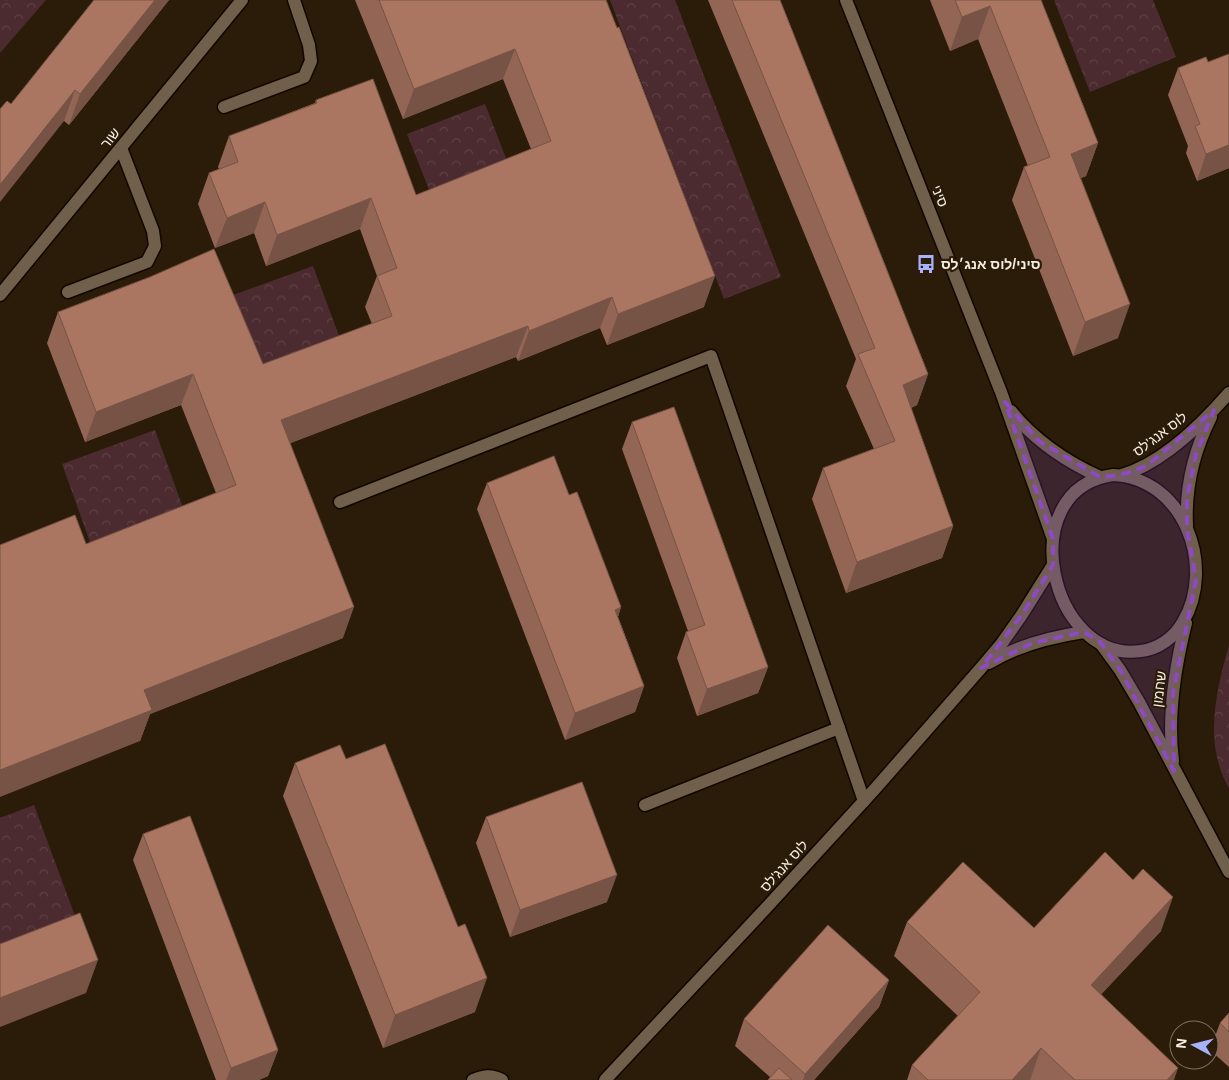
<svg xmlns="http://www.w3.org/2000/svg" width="1229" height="1080" viewBox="0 0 1229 1080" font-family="Helvetica,'Noto Sans Hebrew',sans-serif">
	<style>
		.park { fill: url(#park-crowns) }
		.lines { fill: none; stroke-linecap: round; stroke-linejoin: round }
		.service-casing { stroke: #120600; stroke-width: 15 }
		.minor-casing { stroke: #120600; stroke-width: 15 }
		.tertiary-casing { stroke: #120600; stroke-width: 15 }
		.service { stroke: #705f4b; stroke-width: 12 }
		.minor { stroke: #705f4b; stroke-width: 12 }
		.tertiary { stroke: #705f4b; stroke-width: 12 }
		.wall { fill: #926554 }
		.shaded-wall { fill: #775345 }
		.building { fill: #aa7662; stroke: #775345 }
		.marked { fill: #8e49c4; fill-opacity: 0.2; stroke: #8e49c4; stroke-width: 4; stroke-dasharray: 10 6; stroke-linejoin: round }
		.labels { text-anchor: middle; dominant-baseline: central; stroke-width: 4.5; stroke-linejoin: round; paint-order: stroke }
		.street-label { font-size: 14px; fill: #f7ede2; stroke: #2a1c09 }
		.poi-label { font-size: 14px; font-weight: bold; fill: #f7ede2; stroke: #2a1c09; text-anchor: start }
	</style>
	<defs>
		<pattern id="park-crowns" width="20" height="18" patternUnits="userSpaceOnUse" patternTransform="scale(1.25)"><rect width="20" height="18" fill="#4b2b30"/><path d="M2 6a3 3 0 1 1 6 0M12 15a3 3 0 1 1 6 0" fill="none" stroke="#5d4044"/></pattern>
	</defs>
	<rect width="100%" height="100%" fill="#2a1c09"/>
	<g class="park">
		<polygon points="0,0 46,0 0,53"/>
		<polygon points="610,0 675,0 781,277 724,299"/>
		<polygon points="1054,0 1153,0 1176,57 1090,92"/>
		<polygon points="485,104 509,166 432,197 407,134"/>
		<polygon points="313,266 341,341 261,370 233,295"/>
		<polygon points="155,430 187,519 94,553 62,464"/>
		<path d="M1229,645V788C1203,744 1216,691 1229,645Z"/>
		<polygon points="34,805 78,924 0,953 0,818"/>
	</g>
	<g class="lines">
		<g class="service-casing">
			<g id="service">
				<polyline points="224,107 304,77 311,61 309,45 294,0"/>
				<polyline points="68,292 147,262 155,246 153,231 121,148"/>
				<polyline points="340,502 711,356 864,801"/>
				<polyline points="645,805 839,728"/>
				<path d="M473,1080C483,1076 491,1074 502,1080"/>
			</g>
		</g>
		<g class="minor-casing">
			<g id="minor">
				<polyline points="846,0 1001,392 1053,539"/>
				<polyline points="0,295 242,0"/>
				<path d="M1011,411C1035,441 1065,461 1100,477"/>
			</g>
		</g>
		<g class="tertiary-casing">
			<g id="tertiary">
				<path d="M1113,475C1184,478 1216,566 1183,622C1174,638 1158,649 1141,651C1050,664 1011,489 1113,475Z"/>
				<path d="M1122,475C1163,463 1202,424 1229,393"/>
				<path d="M1187,525C1185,487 1194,451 1211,417"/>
				<polyline points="1101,644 1120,670 1139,702 1229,872"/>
				<path d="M989,663C1018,645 1051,637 1084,632"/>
				<path d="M1173,761C1167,715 1175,667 1186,623"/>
				<polyline points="605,1080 767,907 874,790 981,668 1002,643 1021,616 1053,565"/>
			</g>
		</g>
		<use href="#service" class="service"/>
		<use href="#minor" class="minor"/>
		<use href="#tertiary" class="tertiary"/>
	</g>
	<g class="wall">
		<polygon points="94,0 169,0 69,125 64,121 11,104"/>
		<polygon points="355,0 606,0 704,307 607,345 600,328 518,361 516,357 290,443 343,638 150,714 140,741 86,544 216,493 181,405 85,442 47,343 58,312 263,364 372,324 365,307 377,276 360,229 266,266 254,233 215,248 198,204 209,173 219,169 218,167 229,136 315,103 316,100 416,195 531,149 503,79 403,119"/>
		<polygon points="708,0 780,0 928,374 917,405 911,408 953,526 942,558 846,593 812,499 823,468 874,449 846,386 856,359"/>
		<polygon points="930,0 1041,0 1098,143 1086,176 1081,178 1118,338 1073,356 1012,200 1024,167 1028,166 978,39 950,51"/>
		<polygon points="1178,68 1229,168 1197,181 1186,153 1188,146 1168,95"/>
		<polygon points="632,422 768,667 758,693 697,716 677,658 686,632 688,631 622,449"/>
		<polygon points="487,483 569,495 621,607 618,617 644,686 635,712 565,740 477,509"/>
		<polygon points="346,759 475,1012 383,1048 283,796 295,763"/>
		<polygon points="486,817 607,902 510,937 476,843"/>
		<polygon points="143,834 278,1050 268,1076 259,1080 216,1080 133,860"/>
		<polygon points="907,922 1034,928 1161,931 1101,994 1174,1080 907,1080 912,1065 958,1016 894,956"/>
		<polygon points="889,980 879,1007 814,1080 768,1080 770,1077 735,1046 744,1019"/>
		<polygon points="1229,1013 1229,1067 1210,1050 1220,1023"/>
	</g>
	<g class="shaded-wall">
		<polygon points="155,0 169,0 69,125 80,94"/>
		<polygon points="990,6 978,39 950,51 962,17"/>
		<polygon points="515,49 503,79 403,119 414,89"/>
		<polygon points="75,90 64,121 0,202 0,185"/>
		<polygon points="1098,143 1086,176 1059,187 1071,154"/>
		<polygon points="1229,145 1229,168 1197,181 1206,154"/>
		<polygon points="371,198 360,229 266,266 277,235"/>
		<polygon points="265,202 254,233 215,248 227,218"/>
		<polygon points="715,276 704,307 607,345 618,314"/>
		<polygon points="612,297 600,328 518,361 529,331"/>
		<polygon points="1130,304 1118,338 1073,356 1085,322"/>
		<polygon points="528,326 516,357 270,451 281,420"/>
		<polygon points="193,374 181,405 85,442 96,412"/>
		<polygon points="928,374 917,405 891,417 903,385"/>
		<polygon points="953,526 942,558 846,593 857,562"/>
		<polygon points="354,607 343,638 150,714 140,741 0,797 0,770 144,690"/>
		<polygon points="621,607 612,634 615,610"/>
		<polygon points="768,667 758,693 697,716 707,689"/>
		<polygon points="644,686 635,712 565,740 575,713"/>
		<polygon points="617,875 607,902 510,937 520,910"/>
		<polygon points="1173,897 1161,931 1079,1018 1091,985"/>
		<polygon points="98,960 86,993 0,1027 0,998"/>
		<polygon points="487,978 475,1012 383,1048 395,1015"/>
		<polygon points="889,980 879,1007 814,1080 803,1080 805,1074"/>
		<polygon points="1041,1048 1030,1080 1012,1080"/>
		<polygon points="278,1050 268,1076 259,1080 226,1080 231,1068"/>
		<polygon points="1178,1068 1174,1080 1167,1080"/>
	</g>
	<g class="building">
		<polygon points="94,0 155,0 80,94 75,90 0,185 0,109 7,101 11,104"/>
		<polygon points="379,0 606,0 617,28 619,27 715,276 618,314 612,297 529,331 528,326 281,420 354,607 144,690 152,710 0,770 0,545 75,515 86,544 236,485 193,374 96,412 58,312 150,277 214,249 263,364 392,316 377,276 397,268 371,198 277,235 265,202 227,218 209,173 238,162 229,136 317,103 316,100 373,79 416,195 551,141 515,49 414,89"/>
		<polygon points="732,0 780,0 928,374 903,385 953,526 857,562 823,468 895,441 858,354 875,348"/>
		<polygon points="955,0 1041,0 1098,143 1071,154 1130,304 1085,322 1024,167 1050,157 990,6 962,17"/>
		<polygon points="1229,54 1229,145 1206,154 1195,126 1200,124 1178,68 1206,57 1208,62"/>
		<polygon points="674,407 768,667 707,689 686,632 705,625 632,422"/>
		<polygon points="554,456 569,495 577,492 621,607 615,610 644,686 575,713 487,483"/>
		<polygon points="385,744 458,927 465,924 487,978 395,1015 295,763 340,745 346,759"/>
		<polygon points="582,782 617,875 520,910 486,817"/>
		<polygon points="190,816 278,1050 231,1068 143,834"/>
		<polygon points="1105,852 1133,880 1143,869 1173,897 1091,985 1178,1068 1167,1080 1075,1080 1041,1048 1012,1080 928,1080 912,1065 980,992 907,922 963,862 1034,928"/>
		<polygon points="80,913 98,960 0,998 0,944"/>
		<polygon points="828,925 889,980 805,1074 744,1019"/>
		<polygon points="1229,1013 1229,1032 1220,1023"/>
		<polygon points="779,1068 792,1080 768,1080"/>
	</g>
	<path class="marked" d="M1005,402L1039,441L1100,477L1120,475L1146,466L1214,410L1196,455L1187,498V528L1196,580L1173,693L1174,771L1120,670L1100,642L1084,632L1033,643L981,668L1021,616L1053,565V539Z"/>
	<defs>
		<g id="bus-bare" transform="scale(1.5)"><path d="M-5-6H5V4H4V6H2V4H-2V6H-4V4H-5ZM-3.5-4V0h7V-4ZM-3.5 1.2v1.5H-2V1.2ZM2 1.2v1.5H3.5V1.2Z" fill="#a7b1fc" stroke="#2a1c09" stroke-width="2.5" paint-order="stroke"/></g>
	</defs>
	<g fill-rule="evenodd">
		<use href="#bus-bare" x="926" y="264"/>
	</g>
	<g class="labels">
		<g class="street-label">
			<text transform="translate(110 138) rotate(-51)">שור</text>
			<text transform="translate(940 196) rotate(68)">סיני</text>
			<text transform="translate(1160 434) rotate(-37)">לוס אנג'לס</text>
			<text transform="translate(1159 689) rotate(-83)">שחמון</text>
			<text transform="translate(784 866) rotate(-48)">לוס אנג'לס</text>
		</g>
		<g class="poi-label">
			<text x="941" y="264">סיני/לוס אנג׳לס</text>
		</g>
	</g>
	<g transform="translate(1194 1045) rotate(277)"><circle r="24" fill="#2a1c09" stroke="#7c7060"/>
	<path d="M0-4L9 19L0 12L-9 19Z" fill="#a7b1fc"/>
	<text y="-8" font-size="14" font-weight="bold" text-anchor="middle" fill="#f7ede2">N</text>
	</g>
</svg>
